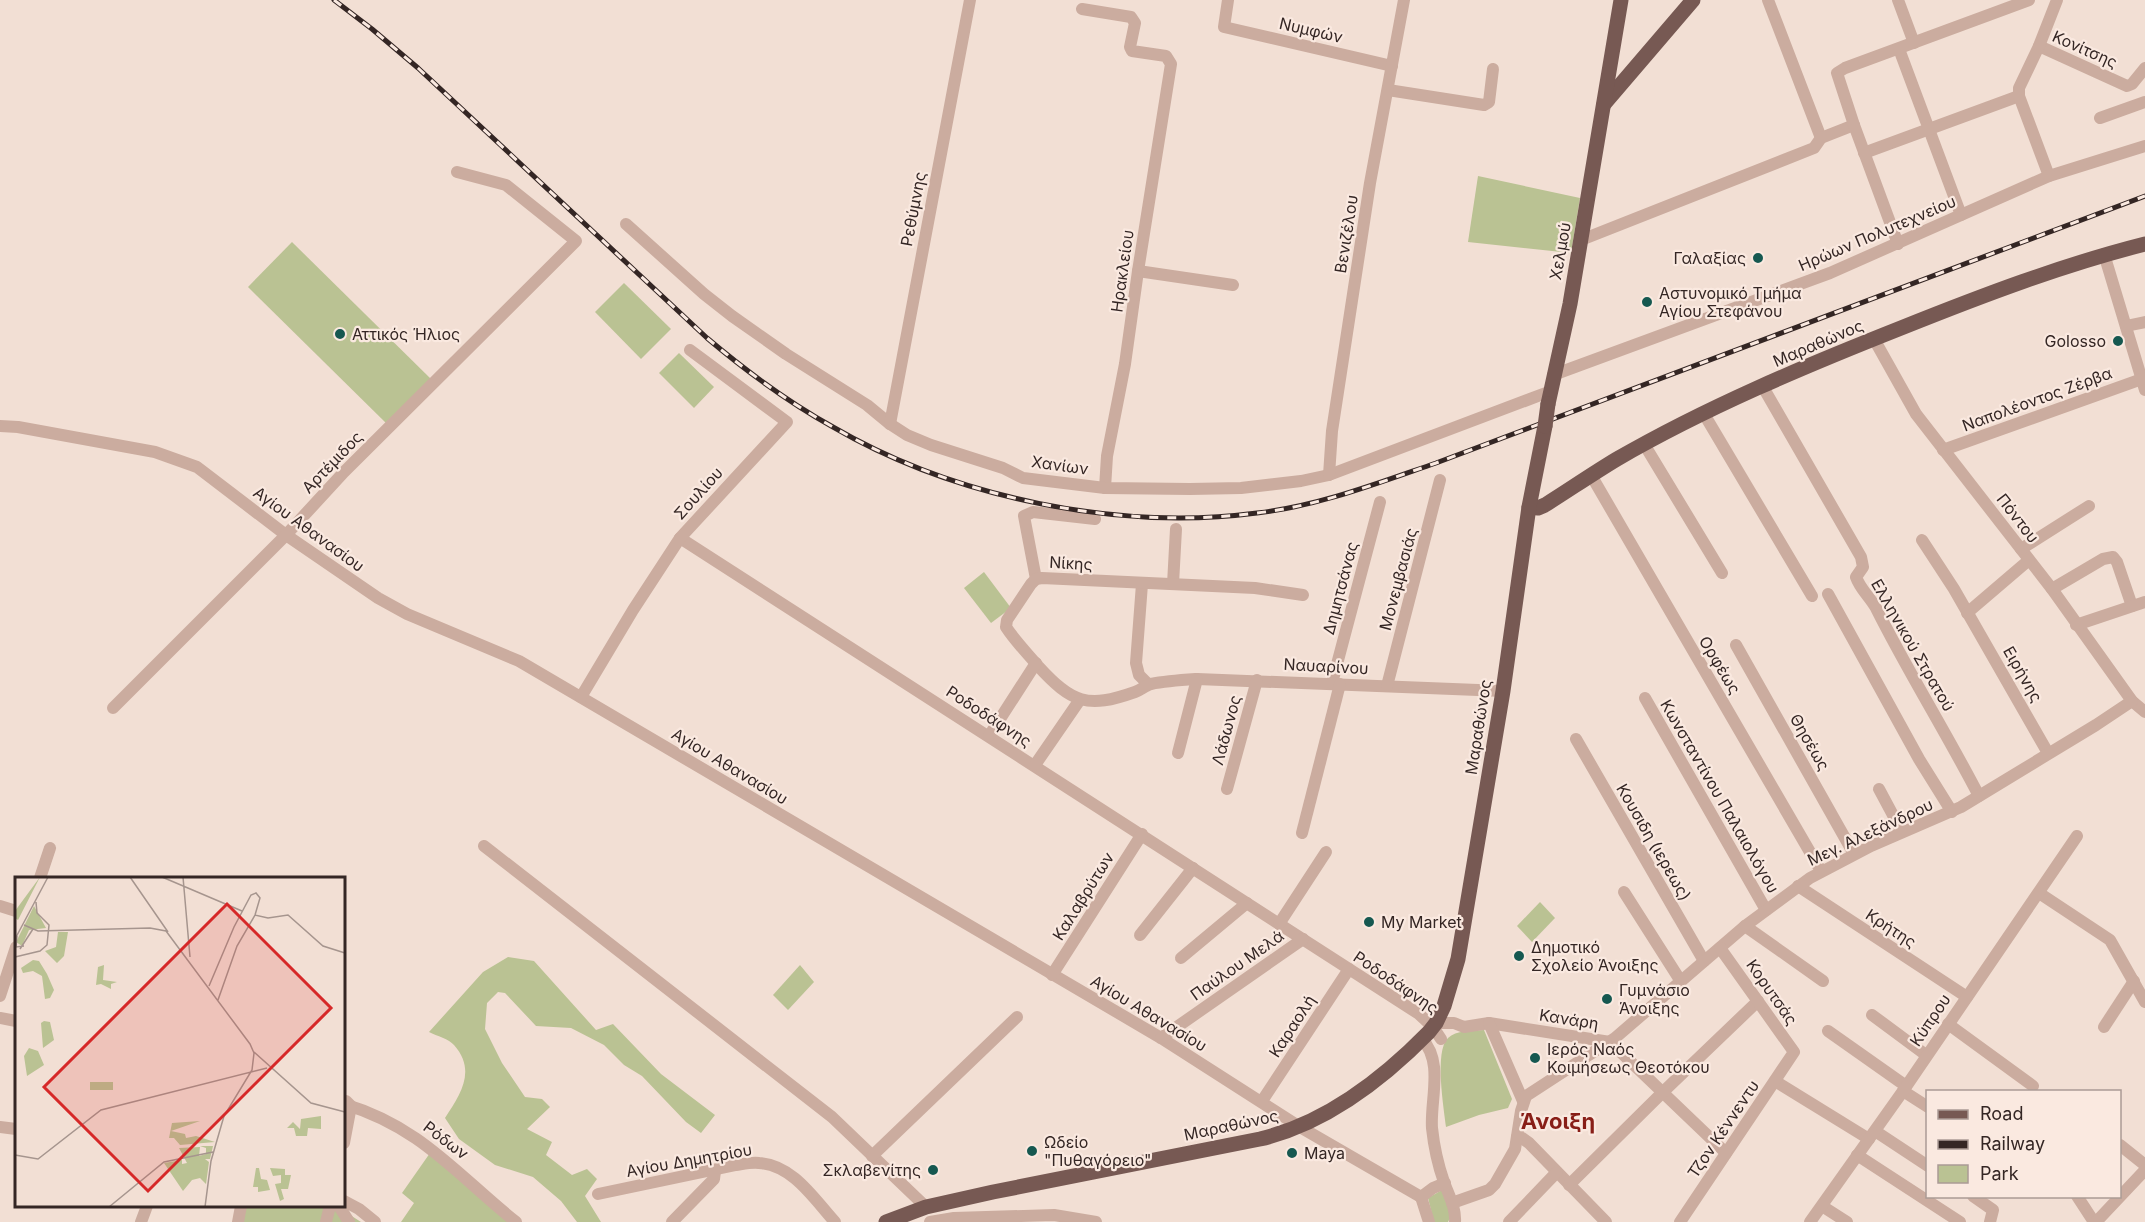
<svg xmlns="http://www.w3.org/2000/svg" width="2145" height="1222" viewBox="0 0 2145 1222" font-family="Inter,sans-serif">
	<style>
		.green { fill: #bac293 }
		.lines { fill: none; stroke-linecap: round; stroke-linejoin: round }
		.minor { stroke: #cbac9f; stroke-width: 12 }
		.major { stroke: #775953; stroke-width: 15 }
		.rail-casing { stroke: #342624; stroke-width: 5 }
		.rail { stroke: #fae9e0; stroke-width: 3; stroke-dasharray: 9; stroke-linecap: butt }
		.major-bridge { stroke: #775953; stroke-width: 15 }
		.poi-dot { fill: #165850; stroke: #fae9e0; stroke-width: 2 }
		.labels { text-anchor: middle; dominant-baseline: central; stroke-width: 4.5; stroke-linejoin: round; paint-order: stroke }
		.street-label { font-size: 16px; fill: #342624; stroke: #fae9e0 }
		.poi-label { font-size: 16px; fill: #342624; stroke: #fae9e0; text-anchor: start }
		.district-label { font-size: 22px; font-weight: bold; fill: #881e17; stroke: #fae9e0 }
		.inset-road { fill: none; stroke: #a6958e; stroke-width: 1.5 }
		.view { fill: #d62828; fill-opacity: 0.15; stroke: #d62828; stroke-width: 3 }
		.inset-edge { fill: none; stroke: #342624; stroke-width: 3 }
	</style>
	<rect width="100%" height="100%" fill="#f2dfd4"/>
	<g class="green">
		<polygon points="1478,176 1580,198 1571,253 1468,242"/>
		<polygon points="292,242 432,380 388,425 248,287"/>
		<polygon points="624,283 671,329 641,359 595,312"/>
		<polygon points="679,353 714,387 694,408 659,373"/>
		<polygon points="984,572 1011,608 991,623 964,588"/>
		<polygon points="1540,902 1555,918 1532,942 1517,926"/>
		<path d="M508,957L534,961L596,1030L613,1024L661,1074L715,1115L701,1133L686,1122L642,1076L624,1065L604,1045L571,1028L536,1026L505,993L498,992L487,1003L485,1029L502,1063L525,1097L542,1099L550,1107L527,1129L552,1142L546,1155L572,1175L587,1169L597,1179L585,1196L601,1222H577L561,1201L533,1177L495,1165L459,1139L445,1118C460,1095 477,1071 454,1045C449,1039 437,1036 429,1032L483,972Z"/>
		<polygon points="800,965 814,982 788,1010 773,995"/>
		<path d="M1484,1030L1512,1099L1508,1108L1479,1115L1446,1127C1444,1109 1434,1051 1448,1038C1456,1030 1472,1031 1484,1030Z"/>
		<polygon points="430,1153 511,1222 401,1222 414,1203 402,1193"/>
		<polygon points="1442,1190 1451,1216 1448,1222 1434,1222 1428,1198"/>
		<polygon points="246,1206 336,1206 361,1222 243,1222"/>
	</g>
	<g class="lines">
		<g class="minor">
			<polyline points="1228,0 1224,27 1392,66"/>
			<polyline points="1768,0 1821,138"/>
			<polyline points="1898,0 1914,43"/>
			<polyline points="1082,9 1131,17 1135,23 1130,47 1132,51 1166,56 1171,64 1138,271 1125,364 1107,456 1105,488"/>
			<polyline points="2039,46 2127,86 2132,84 2145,68"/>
			<polyline points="1899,49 1961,215"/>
			<polyline points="1388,90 1484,105 1489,102 1493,69"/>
			<polyline points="2100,118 2145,102"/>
			<polyline points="1864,153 2019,96"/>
			<polyline points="2049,176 2019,96 2019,88 2039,46 2057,0"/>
			<polyline points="626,224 704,294 732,316 786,354 867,405 890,424 907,435 931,445 1003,468 1023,478 1105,488 1190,489 1241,488 1301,481 1329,475 1551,391"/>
			<polyline points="1581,240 1814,148 1821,138 1854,125"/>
			<polyline points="1898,244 1854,125 1837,73 1845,68 2029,0"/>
			<polyline points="2104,254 2145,390"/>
			<polyline points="1138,271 1233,285"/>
			<polyline points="2126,326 2145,322"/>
			<polyline points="1874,339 1916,414 2052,589 2132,701 2145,712"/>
			<polyline points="1553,375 1830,273 2049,176 2145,146"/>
			<path d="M1763,387L1861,557L1863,567L1856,577C1860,589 1870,597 1876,608C1908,672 1946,732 1979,796"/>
			<polyline points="1704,414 1812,596"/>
			<polyline points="890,424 970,0"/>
			<polyline points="0,426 18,427 155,452 197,467 286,535 378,598 407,614 519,661 1161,1038 1300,1127 1421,1197"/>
			<polyline points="1644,444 1722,573"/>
			<polyline points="1943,450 2145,378"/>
			<polyline points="1329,475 1332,431 1370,183 1404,0"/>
			<polyline points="1591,475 1821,871"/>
			<polyline points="680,538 1419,1014 1433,1027 1441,1039"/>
			<polyline points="1922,540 1954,589 2048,753"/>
			<polyline points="2021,549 2089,506"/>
			<polyline points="1036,579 1024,516 1033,512 1095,519"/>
			<polyline points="1142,584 1136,663 1139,675 1148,684"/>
			<polyline points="1173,584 1176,529"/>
			<polyline points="2052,589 2103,559 2113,557 2117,562 2132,606"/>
			<polyline points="1828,594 1919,759 1952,812"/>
			<path d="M1303,595L1255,588L1042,578L1036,579L1031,584L1007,620L1006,627C1015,641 1027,653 1038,666C1072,703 1087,709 1135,692C1141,690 1146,685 1151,684C1166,681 1182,680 1197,679L1503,691"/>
			<polyline points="1967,613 2029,560"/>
			<polyline points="2076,625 2145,602"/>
			<polyline points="1736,645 1854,854"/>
			<polyline points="1332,683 1380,502"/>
			<polyline points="1387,686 1440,480"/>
			<polyline points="581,697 633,610 680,538 787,422 690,350"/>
			<polyline points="1645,698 1766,910"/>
			<polyline points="113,708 286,535 344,472 576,241 506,185 457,172"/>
			<polyline points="989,736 1036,663"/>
			<polyline points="1576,739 1704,961"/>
			<polyline points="1178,753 1197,679"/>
			<polyline points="1035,765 1079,701"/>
			<polyline points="1227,789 1257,680"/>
			<polyline points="1879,789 1902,832"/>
			<polyline points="1302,833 1340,684"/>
			<polyline points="484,846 832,1117 926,1207"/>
			<polyline points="40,878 50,848"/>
			<polyline points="1798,886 1967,997"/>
			<polyline points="1624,892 1680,980"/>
			<polyline points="2039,893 2110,940 2145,1002"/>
			<polyline points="0,906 16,911"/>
			<polyline points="1279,924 1326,852"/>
			<polyline points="1745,926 1823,981"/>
			<polyline points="1140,935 1193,868"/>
			<polyline points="1181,958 1247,903"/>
			<polyline points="1052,975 1142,834"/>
			<polyline points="0,996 16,947"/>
			<polyline points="1872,1015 1926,1055"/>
			<polyline points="0,1018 16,1021"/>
			<polyline points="1436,1023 1454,1023 1464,1027 1489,1023 1610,1042 1726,1153"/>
			<polyline points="1489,1023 1523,1101"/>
			<polyline points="1948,1024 2033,1086"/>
			<polyline points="2104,1027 2134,981"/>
			<polyline points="1828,1031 1906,1086"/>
			<polyline points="1161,1038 1303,939"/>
			<path d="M1422,1039C1444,1062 1430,1100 1432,1128C1434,1147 1438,1165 1444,1182C1449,1196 1456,1208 1455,1222"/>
			<polyline points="1775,1081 1869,1139"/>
			<polyline points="1903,1091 1928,1107"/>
			<polyline points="1262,1101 1349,969"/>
			<path d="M344,1104C421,1127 456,1174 516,1222"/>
			<polyline points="0,1127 16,1129"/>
			<polyline points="1875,1131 1928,1166"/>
			<polyline points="1517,1137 1522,1138 1529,1143 1606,1222"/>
			<polyline points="344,1143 351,1106 346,1101"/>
			<polyline points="2120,1145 2145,1165"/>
			<polyline points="1857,1155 1960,1222"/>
			<polyline points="872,1156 1017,1017"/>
			<polyline points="1569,1185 1663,1092 1758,1001"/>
			<path d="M598,1194L736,1165C743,1164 752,1162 759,1163C793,1165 814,1199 835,1222"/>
			<polyline points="1973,1196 1993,1210 1990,1222"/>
			<polyline points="2077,1196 2094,1222"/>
			<polyline points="344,1201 359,1209 375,1222"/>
			<polyline points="1452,1203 1489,1190 1495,1184 1515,1149 1521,1111 1526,1096 1615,1038 1745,926 1810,878 1871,846 1961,807 2096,725 2132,701"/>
			<polyline points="339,1206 349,1222"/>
			<polyline points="1822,1206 1847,1222"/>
			<polyline points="141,1222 147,1206"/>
			<polyline points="238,1222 241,1206"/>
			<polyline points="326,1222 330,1206"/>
			<polyline points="672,1222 714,1179 715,1171"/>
			<polyline points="930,1222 954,1218 1054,1215 1096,1222"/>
			<polyline points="1429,1222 1421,1197 1433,1188 1445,1183"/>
			<polyline points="1509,1222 1557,1172"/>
			<polyline points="1680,1222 1794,1052 1720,948"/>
			<polyline points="1810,1222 1903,1091 2077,836"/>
			<polyline points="2096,1222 2145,1170"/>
		</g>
		<g class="major">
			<polyline points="1604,104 1693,0"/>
			<polyline points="1548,404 1570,304 1621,0"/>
			<path d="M1529,507L1538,508L1545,505C1569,490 1592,474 1617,459C1707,407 1805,366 1901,328C1981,296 2062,265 2145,244"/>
			<path d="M886,1222L926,1207L993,1192L1260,1139C1324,1124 1383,1079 1429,1032L1436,1023L1444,1006L1458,959L1503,691L1529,507L1545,426"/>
		</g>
		<g class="rail-casing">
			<path id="rail" d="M334,0L372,29L418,68L707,338C746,371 788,402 833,427C955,498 1118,531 1257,513C1319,506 1378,483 1436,463L2145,196"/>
		</g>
		<use href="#rail" class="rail"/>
		<polyline class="major-bridge" points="1545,426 1548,404"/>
	</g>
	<g class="poi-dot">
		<circle cx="1758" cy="258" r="6"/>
		<circle cx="1647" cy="302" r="6"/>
		<circle cx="340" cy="334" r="6"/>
		<circle cx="2118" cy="341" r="6"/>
		<circle cx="1369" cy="922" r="6"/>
		<circle cx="1519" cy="956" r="6"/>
		<circle cx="1607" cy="999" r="6"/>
		<circle cx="1535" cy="1058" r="6"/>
		<circle cx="1032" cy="1151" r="6"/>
		<circle cx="1292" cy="1153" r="6"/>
		<circle cx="933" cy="1170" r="6"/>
	</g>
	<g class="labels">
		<g class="street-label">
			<text transform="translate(1311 30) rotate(13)">Νυμφών</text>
			<text transform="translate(2085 49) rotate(24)">Κονίτσης</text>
			<text transform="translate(913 209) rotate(-79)">Ρεθύμνης</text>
			<text transform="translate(1877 233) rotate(-23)">Ηρώων Πολυτεχνείου</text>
			<text transform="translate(1346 234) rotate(-81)">Βενιζέλου</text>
			<text transform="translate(1560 251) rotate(-80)">Χελμού</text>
			<text transform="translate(1122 271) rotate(-82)">Ηρακλείου</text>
			<text transform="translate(1818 343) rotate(-23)">Μαραθώνος</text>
			<text transform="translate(2037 399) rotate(-20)">Ναπολέοντος Ζέρβα</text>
			<text transform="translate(332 462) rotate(-46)">Αρτέμιδος</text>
			<text transform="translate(1060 465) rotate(8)">Χανίων</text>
			<text transform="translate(698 493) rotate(-48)">Σουλίου</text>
			<text transform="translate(2018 518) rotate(52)">Πόντου</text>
			<text transform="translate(309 529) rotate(36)">Αγίου Αθανασίου</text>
			<text transform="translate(1071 563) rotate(3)">Νίκης</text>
			<text transform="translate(1398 579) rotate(-75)">Μονεμβασιάς</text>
			<text transform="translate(1340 588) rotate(-75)">Δημητσάνας</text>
			<text transform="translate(1913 645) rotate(60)">Ελληνικού Στρατού</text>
			<text transform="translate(1720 665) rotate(59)">Ορφέως</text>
			<text transform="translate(1326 666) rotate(3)">Ναυαρίνου</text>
			<text transform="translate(2023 674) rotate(60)">Ειρήνης</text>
			<text transform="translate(989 716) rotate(33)">Ροδοδάφνης</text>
			<text transform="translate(1478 727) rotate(-81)">Μαραθώνος</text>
			<text transform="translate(1226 730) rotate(-75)">Λάδωνος</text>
			<text transform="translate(1810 742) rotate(60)">Θησέως</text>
			<text transform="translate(730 766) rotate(31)">Αγίου Αθανασίου</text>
			<text transform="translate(1720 796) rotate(60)">Κωνσταντίνου Παλαιολόγου</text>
			<text transform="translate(1870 832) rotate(-25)">Μεγ. Αλεξάνδρου</text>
			<text transform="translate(1654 842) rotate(60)">Κουσιδη (ιερεως)</text>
			<text transform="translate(1083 896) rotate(-58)">Καλαβρύτων</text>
			<text transform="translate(1891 928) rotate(33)">Κρήτης</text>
			<text transform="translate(1237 965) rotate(-35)">Παύλου Μελά</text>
			<text transform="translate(1396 982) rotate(34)">Ροδοδάφνης</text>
			<text transform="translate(1772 992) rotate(55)">Κορυτσάς</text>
			<text transform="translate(1149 1013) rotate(31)">Αγίου Αθανασίου</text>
			<text transform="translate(1569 1019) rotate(9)">Κανάρη</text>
			<text transform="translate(1930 1020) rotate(-56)">Κύπρου</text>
			<text transform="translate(1292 1026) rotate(-57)">Καραολή</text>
			<text transform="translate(1231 1125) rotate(-12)">Μαραθώνος</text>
			<text transform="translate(1723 1129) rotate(-56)">Τζον Κέννεντυ</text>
			<text transform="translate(446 1140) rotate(37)">Ρόδων</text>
			<text transform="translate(689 1160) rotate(-10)">Αγίου Δημητρίου</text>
		</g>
		<g class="poi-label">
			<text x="1746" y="258" text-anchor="end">Γαλαξίας</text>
			<text x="1659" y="293">Αστυνομικό Τμήμα<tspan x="1659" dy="18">Αγίου Στεφάνου</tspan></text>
			<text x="352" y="334">Αττικός Ήλιος</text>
			<text x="2106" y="341" text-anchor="end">Golosso</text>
			<text x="1381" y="922">My Market</text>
			<text x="1531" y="947">Δημοτικό<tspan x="1531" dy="18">Σχολείο Άνοιξης</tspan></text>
			<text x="1619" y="990">Γυμνάσιο<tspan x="1619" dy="18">Άνοιξης</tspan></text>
			<text x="1547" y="1049">Ιερός Ναός<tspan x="1547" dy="18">Κοιμήσεως Θεοτόκου</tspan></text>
			<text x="1044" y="1142">Ωδείο<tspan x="1044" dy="18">"Πυθαγόρειο"</tspan></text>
			<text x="1304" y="1153">Maya</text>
			<text x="921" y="1170" text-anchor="end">Σκλαβενίτης</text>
		</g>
		<g class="district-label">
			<text x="1558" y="1121">Άνοιξη</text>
		</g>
	</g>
	<g transform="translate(15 877)">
		<rect width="330" height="330" fill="#f2dfd4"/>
		<path d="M25,0L3,43L0,41V34ZM19,29L31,51L14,53L7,69L1,65ZM43,55H53L49,79L42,86L30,74L41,70ZM18,83L24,84L32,97L39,113L35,121L30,122L27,99L18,94L8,96L6,91ZM89,88L88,103L102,105L96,107V112L86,107L81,108L83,90ZM29,144L35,145L39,163L28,171L26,146ZM14,171L23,174L29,188L12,199L9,179ZM75,205H98V213H75ZM306,239V252L293,251L292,259H281L279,251H272L278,245L285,252L286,242ZM185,244L156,254L170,257L171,261L181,259L200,265L165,268L159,261H154L157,246ZM185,269H198L195,282H190L194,285L191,307L185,301L177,303L168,314L149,286L167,283V287L172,286L164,271L185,270L184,279L191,277V271ZM241,291H244L246,302L252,303L255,313L243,315V310H238ZM255,291L270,292V298H276L273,312H266L269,322L265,324L260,307L266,306V298L258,299Z" fill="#bac293"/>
		<path class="inset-road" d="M115,0L153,55M147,0L227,34M168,0L175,80M9,48L23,54L135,51L151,54L235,167L239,176L237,193L209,239L196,284L190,330M2,59L1,70L9,69M0,62L33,0M5,72L18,52M0,80L25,74L32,68L34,48L22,36L21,25M194,109L219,50L236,18L241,16L245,21L240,38M203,123L222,69L240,38L253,41L273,38L308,69L330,76M239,175L296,226L330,235M0,278L23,282L86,233L252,191M94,330L149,285L198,275"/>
		<path class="view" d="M212,27L316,131L133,314L29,210Z"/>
		<rect width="330" height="330" class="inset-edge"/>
	</g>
	<rect x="1926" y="1090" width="195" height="108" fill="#fae9e0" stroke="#ab9b95" stroke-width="1.5"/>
	<rect x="1938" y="1110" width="30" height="9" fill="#775953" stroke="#ab9b95" stroke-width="1.5"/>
	<text x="1980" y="1120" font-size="18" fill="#342624">Road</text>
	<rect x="1938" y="1140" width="30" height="9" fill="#342624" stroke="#ab9b95" stroke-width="1.5"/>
	<text x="1980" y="1150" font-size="18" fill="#342624">Railway</text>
	<rect x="1938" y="1165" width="30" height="18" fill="#bac293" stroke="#ab9b95" stroke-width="1.5"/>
	<text x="1980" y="1180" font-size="18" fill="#342624">Park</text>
</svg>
